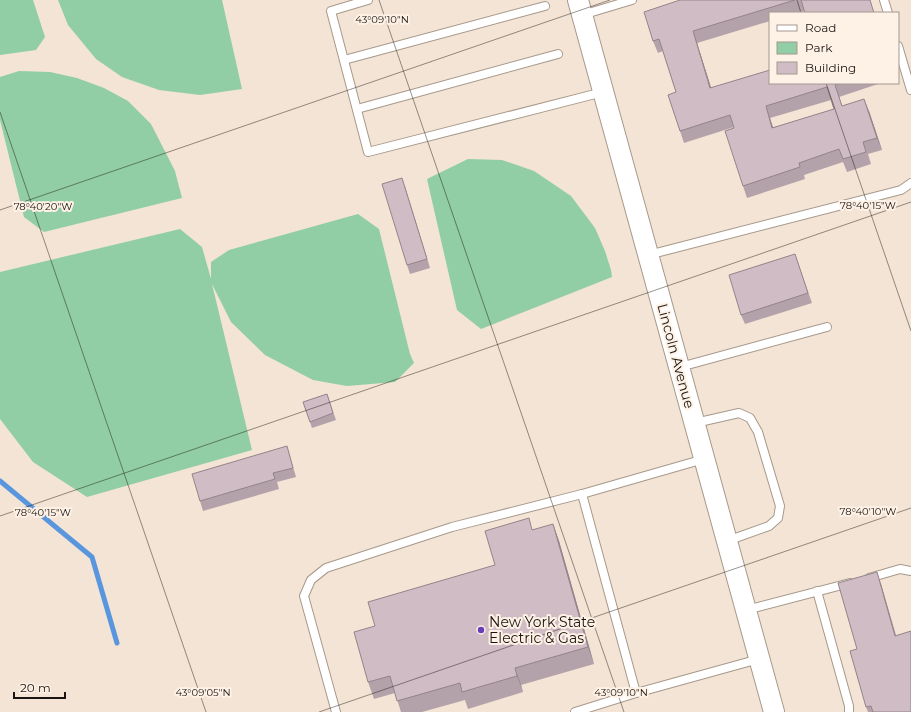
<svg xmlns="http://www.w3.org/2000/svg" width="911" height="712" viewBox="0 0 911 712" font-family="Montserrat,sans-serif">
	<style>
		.green { fill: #91cda5 }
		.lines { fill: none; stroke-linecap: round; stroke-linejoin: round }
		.stream { stroke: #5996dd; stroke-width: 5 }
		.service-casing { stroke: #a7998b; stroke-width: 10 }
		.tertiary-casing { stroke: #a7998b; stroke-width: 22 }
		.service { stroke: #fff; stroke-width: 8 }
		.tertiary { stroke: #fff; stroke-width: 20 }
		.wall { fill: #b3a2a9; fill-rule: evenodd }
		.shaded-wall { fill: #92848a }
		.building { fill: #d0bcc5; stroke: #92848a; fill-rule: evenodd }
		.ticks { fill: none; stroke: #1a1510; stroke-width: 1; stroke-opacity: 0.45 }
		.poi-dot { fill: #6740b8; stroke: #fef1e6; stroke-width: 1.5 }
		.labels { text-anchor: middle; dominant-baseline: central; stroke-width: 4; stroke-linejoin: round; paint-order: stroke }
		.street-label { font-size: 14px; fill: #1a1510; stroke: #fef1e6 }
		.poi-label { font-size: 14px; fill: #1a1510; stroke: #fef1e6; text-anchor: start }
		.ticks-label { font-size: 10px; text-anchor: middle; fill: #1a1510; stroke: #fef1e6; stroke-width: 4; stroke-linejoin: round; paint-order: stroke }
	</style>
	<rect width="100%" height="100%" fill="#f3e4d5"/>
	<g class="green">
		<polygon points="0,0 33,0 45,37 36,50 0,55"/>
		<polygon points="58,0 222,0 242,89 200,95 159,90 122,77 96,59 68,25"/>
		<polygon points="19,71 50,72 77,78 104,88 128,101 151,124 175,171 182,198 44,232 24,217 0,120 0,77"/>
		<polygon points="468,159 502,160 534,171 571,196 595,228 605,251 611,270 612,277 481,329 457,310 427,179"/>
		<polygon points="358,214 379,229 410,354 414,363 395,382 347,386 313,380 265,355 231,322 212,284 252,450 87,497 33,462 0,419 0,272 180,229 202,247 211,279 211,262 229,250"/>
	</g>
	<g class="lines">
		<polyline class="stream" points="0,481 92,557 117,643"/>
		<g class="service-casing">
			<g id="service">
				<polyline points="368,0 331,11 368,152 603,92"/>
				<polyline points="884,0 888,13"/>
				<polyline points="582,15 632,0"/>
				<polyline points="898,46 911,90"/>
				<polyline points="344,60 545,6"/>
				<polyline points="357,109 558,54"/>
				<polyline points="648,255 901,190 911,183"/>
				<polyline points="680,367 827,327"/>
				<polyline points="695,423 739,413 750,418 758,432 780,506 778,518 769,526 727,541"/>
				<polyline points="704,459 582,494 636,693 759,659"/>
				<polyline points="869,578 900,569 911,571"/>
				<polyline points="817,591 849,706 849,712"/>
				<polyline points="746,610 850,583"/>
				<polyline points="336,712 304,596 311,580 326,568 452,527 582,494"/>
				<polyline points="575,712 636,693"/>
			</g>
		</g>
		<g class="tertiary-casing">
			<polyline id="tertiary" points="578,0 774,712"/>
		</g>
		<use href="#service" class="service"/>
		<use href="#tertiary" class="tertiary"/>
	</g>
	<g class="wall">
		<path d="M680,0H870L804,11L797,13H770V21L697,43L711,88L770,83H881L839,97L842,106L869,111L882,150L868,154L871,164L847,172L843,162L804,175L805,179L747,198L743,186L734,127L684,143L680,131L676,92L663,51L658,53L653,41ZM831,100L834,109L773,128L770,118Z"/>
		<polygon points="405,187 430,268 410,274 407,265"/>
		<polygon points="795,254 812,303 745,324 741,315"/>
		<polygon points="327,394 336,420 312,428 303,402"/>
		<polygon points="287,446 296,477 277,482 279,489 203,511 200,501"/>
		<polygon points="553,524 559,541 594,664 521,685 523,692 468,709 465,700 422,712 401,712 395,693 374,699 368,682 375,626 495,565 533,530"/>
		<polygon points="881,584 896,635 911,712 868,712 866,707 857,649"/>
	</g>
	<g class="shaded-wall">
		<polygon points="693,31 697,43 715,100 710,88"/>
		<polygon points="864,99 869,111 882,150 877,138"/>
		<polygon points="766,106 770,118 777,140 772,128"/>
		<polygon points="402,178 405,187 430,268 427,259"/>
		<polygon points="553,524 559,541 594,664 588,647"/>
		<polygon points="877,572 881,584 899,648 895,636"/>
		<polygon points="515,668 521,685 523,692 517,676"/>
	</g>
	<g class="building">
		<path d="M680,0H795L693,31L710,88L770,70V83H840L835,85L842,106L864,99L877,138L863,142L866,152L843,159L839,149L799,163L800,167L743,186L725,131L734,128L730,115L680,131L668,95L676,92L659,39L653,41L644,12ZM827,87L834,109L772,128L766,106Z"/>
		<polygon points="801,0 870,0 874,13 805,13"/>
		<polygon points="402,178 427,259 407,265 382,184"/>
		<polygon points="795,254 808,293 741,315 729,275"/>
		<polygon points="327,394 333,413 310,422 303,402"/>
		<polygon points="287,446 293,468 273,473 275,479 200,501 192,474"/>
		<polygon points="529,518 532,530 553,524 588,647 515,668 517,676 462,692 460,683 397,701 390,676 368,682 354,632 375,626 368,602 495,565 485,531"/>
		<polygon points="877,572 895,636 911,631 911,712 873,712 871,706 866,707 850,651 857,649 838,583"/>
	</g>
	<path class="ticks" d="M379,0L624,712M797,0L801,13M826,83L911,331M0,112L206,712M0,210L610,0M0,516L911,202M319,712L911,508"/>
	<circle class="poi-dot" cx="481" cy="630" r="4"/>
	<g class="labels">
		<g class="street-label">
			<text transform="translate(676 356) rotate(75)">Lincoln Avenue</text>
		</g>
		<g class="poi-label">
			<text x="489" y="622">New York State<tspan x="489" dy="16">Electric &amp; Gas</tspan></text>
		</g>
	</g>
	<g class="ticks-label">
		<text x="382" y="23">43°09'10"N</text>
		<text x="868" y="209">78°40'15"W</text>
		<text x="43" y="210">78°40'20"W</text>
		<text x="868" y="515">78°40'10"W</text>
		<text x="43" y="516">78°40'15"W</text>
		<text x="203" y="696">43°09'05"N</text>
		<text x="621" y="696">43°09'10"N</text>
	</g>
	<rect x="769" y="12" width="130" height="72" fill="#fef1e6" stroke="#a39990"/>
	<rect x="777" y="25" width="20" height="6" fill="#ffffff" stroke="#a39990"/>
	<text x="805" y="32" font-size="12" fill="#1a1510">Road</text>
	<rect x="777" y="42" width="20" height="12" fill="#91cda5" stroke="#a39990"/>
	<text x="805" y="52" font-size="12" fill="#1a1510">Park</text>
	<rect x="777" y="62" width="20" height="12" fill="#d0bcc5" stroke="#a39990"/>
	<text x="805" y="72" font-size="12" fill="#1a1510">Building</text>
	<path d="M14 692v6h51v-6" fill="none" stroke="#1a1510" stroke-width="2"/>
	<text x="20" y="692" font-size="12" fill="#1a1510" stroke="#fef1e6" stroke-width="3" paint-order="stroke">20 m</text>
</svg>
